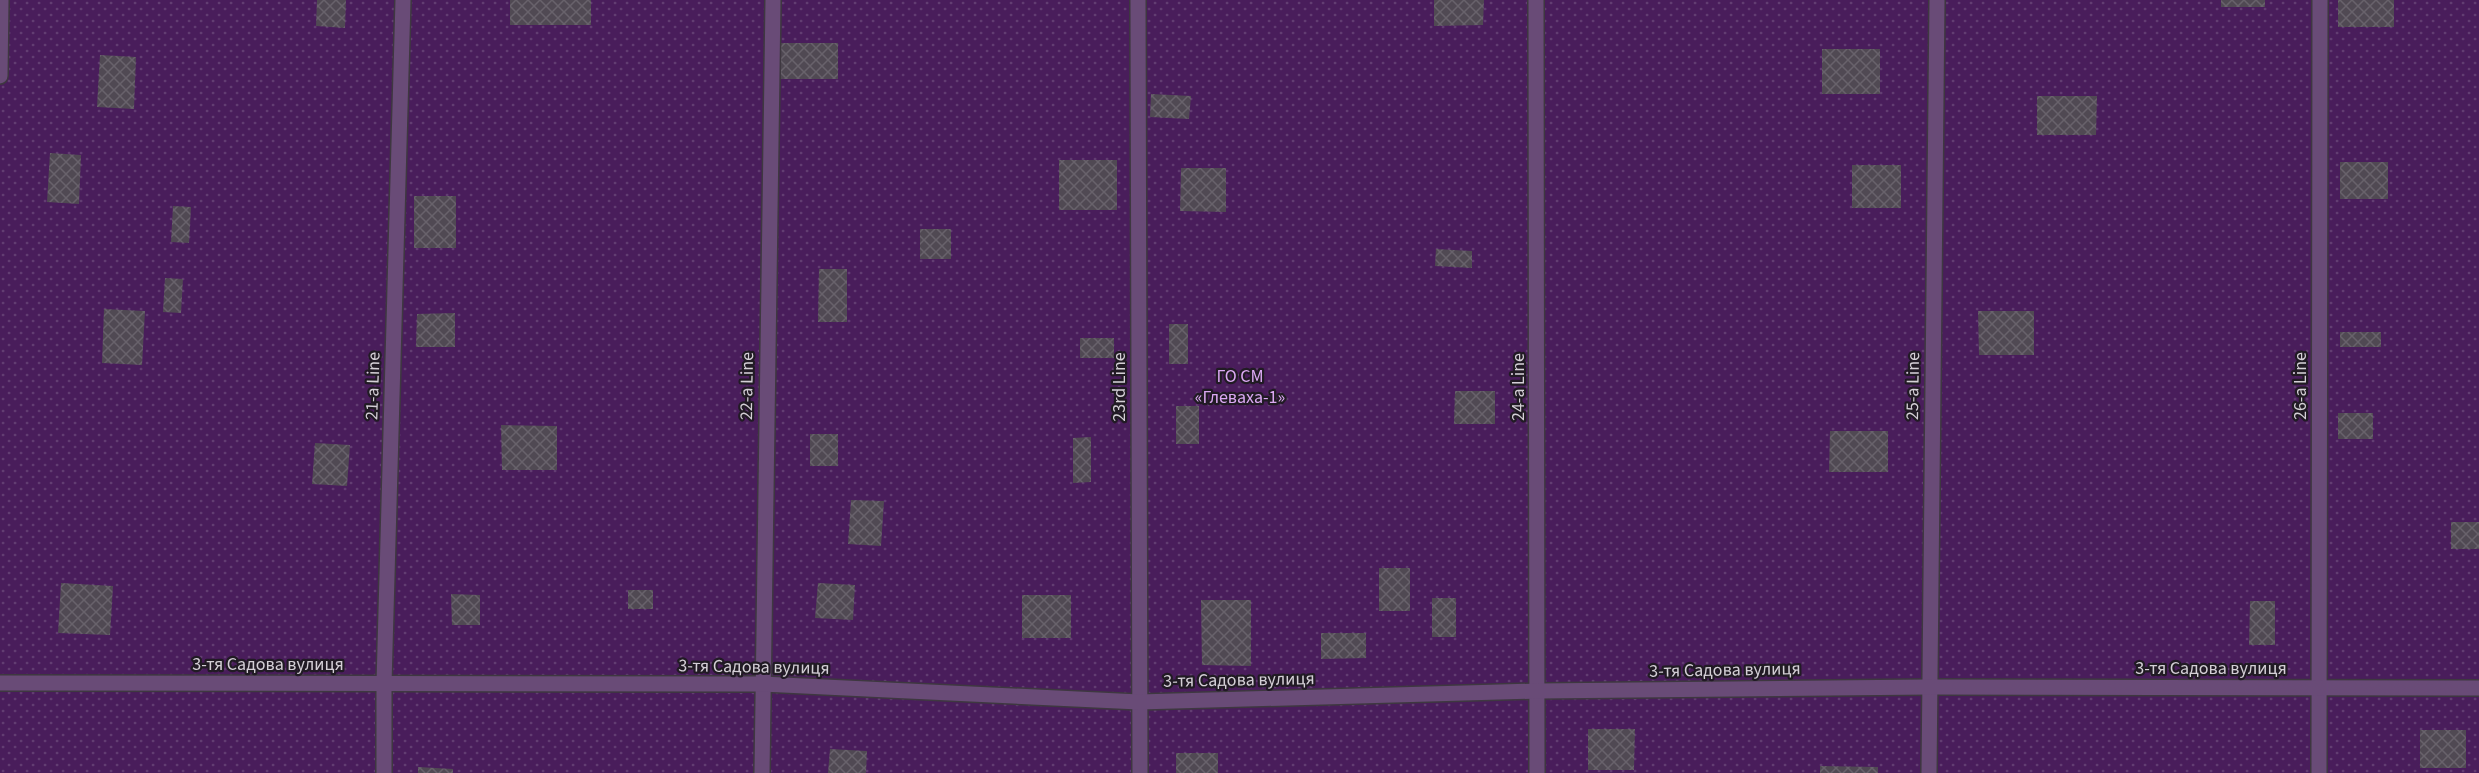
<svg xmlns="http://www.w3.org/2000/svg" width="2479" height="773" viewBox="0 0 2479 773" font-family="'Source Sans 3',sans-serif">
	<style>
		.garden { fill: url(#garden-dots) }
		.building { fill: url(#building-cross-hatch) }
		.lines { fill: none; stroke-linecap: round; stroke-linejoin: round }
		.lane-casing { stroke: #3e3840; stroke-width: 18 }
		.street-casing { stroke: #3e3840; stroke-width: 18 }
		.lane { stroke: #694b77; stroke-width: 15 }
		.street { stroke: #694b77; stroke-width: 15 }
		.labels { text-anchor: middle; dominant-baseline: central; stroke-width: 4.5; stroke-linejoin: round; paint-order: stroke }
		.park-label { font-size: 18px; fill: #dba8f3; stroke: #211b24 }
		.street-label { font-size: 18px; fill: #d4cfd6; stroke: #211b24 }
	</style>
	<defs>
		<pattern id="garden-dots" width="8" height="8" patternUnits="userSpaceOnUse" patternTransform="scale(1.5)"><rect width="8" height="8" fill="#491d5b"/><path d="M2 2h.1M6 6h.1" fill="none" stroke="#623d72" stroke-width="1.8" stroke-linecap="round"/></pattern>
		<pattern id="building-cross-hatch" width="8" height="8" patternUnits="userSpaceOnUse" patternTransform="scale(1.5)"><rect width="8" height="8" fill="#504953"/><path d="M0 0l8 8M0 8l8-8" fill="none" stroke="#68626b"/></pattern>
	</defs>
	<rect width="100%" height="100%" fill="#211b24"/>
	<rect class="garden" x="0" y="0" width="2479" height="773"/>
	<g class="building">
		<polygon points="317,0 346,0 345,28 316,26"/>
		<rect x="510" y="0" width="81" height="25"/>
		<polygon points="1434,0 1484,0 1483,25 1434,26"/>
		<rect x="2221" y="0" width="44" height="7"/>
		<rect x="2338" y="0" width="56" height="27"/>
		<polygon points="779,43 838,43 838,79 778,79"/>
		<rect x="1822" y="49" width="58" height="45"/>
		<polygon points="100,55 136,57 134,109 97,107"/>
		<polygon points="1151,94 1191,96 1189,119 1150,117"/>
		<polygon points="2037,96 2097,96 2096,135 2037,135"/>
		<polygon points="50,153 81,155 79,204 47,202"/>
		<rect x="1059" y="160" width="58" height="50"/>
		<rect x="2340" y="162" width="48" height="37"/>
		<rect x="1852" y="165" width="49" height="43"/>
		<polygon points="1181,168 1226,168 1226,212 1180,211"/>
		<rect x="414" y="196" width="42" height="52"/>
		<polygon points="173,206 191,207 189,243 171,242"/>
		<rect x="920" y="229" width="31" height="30"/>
		<polygon points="1436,249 1472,251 1472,268 1435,266"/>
		<polygon points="819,269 847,269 847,322 818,322"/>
		<polygon points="165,278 183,279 181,313 163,312"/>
		<polygon points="104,309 145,311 142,365 102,363"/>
		<polygon points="1978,311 2034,311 2034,355 1979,355"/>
		<polygon points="455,313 455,347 416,347 417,314"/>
		<rect x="1169" y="324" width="19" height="40"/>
		<rect x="2340" y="332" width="41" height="15"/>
		<rect x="1080" y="338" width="34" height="20"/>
		<polygon points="1455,391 1495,391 1495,424 1454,424"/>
		<rect x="1176" y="406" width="23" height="38"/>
		<rect x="2338" y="413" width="35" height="26"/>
		<polygon points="501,425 557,426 557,470 502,470"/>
		<polygon points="1830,431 1888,431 1888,472 1829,472"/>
		<rect x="810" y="434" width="28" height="32"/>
		<polygon points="1091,437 1091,482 1073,483 1073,438"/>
		<polygon points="315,443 350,445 347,486 312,484"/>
		<polygon points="851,500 884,501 881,546 848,544"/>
		<rect x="2451" y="522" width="28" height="27"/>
		<rect x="1379" y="568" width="31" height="43"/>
		<polygon points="61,583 113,586 110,635 58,633"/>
		<polygon points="818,583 855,585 853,620 815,618"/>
		<rect x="628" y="590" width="25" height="19"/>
		<polygon points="451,594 480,595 480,625 452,625"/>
		<rect x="1022" y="595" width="49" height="43"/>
		<rect x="1432" y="598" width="24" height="39"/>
		<polygon points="1201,600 1251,600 1251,666 1202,665"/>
		<polygon points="2250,601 2275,601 2275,645 2249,645"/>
		<polygon points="1321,633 1366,633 1366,658 1321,659"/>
		<polygon points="1588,729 1635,729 1634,770 1588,770"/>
		<rect x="2420" y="730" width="46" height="38"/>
		<polygon points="830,749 867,751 866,773 828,773"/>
		<rect x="1176" y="753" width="42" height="20"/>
		<polygon points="1820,766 1878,767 1878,773 1820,773"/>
		<polygon points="418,767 453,769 453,773 418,773"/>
	</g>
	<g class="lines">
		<g class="lane-casing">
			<g id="lane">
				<polyline points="1138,0 1140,773"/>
				<polyline points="1536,0 1537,773"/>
				<polyline points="0,76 1,0"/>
				<polyline points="384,773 384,684 403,0"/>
				<polyline points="762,773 773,0"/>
				<polyline points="1929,773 1937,0"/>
				<polyline points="2319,773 2320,0"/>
			</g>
		</g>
		<g class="street-casing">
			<polyline id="street" points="0,683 762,684 1139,702 1538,691 1929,687 2479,688"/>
		</g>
		<use href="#lane" class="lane"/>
		<use href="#street" class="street"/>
	</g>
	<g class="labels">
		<g class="park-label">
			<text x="1240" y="376">ГО СМ<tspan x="1240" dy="21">«Глеваха-1»</tspan></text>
		</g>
		<g class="street-label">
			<text transform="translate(373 386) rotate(-88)">21-a Line</text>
			<text transform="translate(747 386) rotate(-89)">22-a Line</text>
			<text transform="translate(1913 386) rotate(-89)">25-a Line</text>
			<text transform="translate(2300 386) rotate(-90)">26-a Line</text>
			<text transform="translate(1119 387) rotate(-90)">23rd Line</text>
			<text transform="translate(1518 387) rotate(-90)">24-a Line</text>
			<text x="268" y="664">3-тя Садова вулиця</text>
			<text transform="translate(754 667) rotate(1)">3-тя Садова вулиця</text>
			<text x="2211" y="668">3-тя Садова вулиця</text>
			<text transform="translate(1725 670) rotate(-1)">3-тя Садова вулиця</text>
			<text transform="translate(1239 680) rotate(-1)">3-тя Садова вулиця</text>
		</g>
	</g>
</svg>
